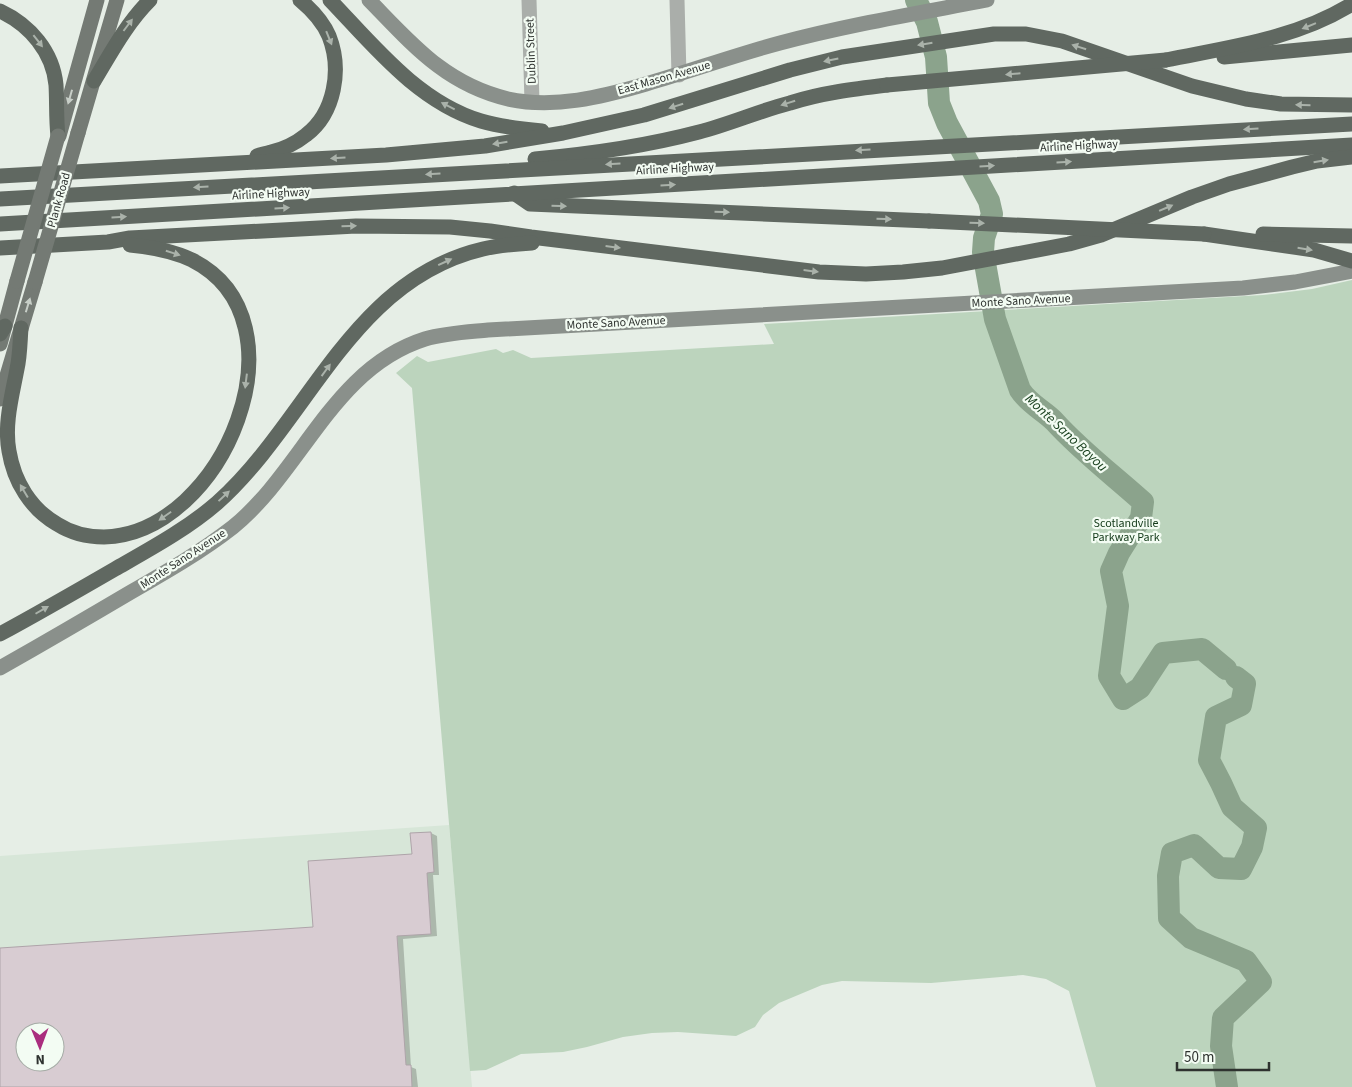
<svg xmlns="http://www.w3.org/2000/svg" width="1352" height="1087" viewBox="0 0 1352 1087" font-family="'Source Sans 3',sans-serif">
	<style>
		.built { fill: #d7e6d8; fill-rule: evenodd }
		.green { fill: #bcd4bd }
		.shadow { fill: #0003; fill-rule: evenodd }
		.lines { fill: none; stroke-linecap: round; stroke-linejoin: round }
		.river { stroke: #8ba38c; stroke-width: 22 }
		.building { fill: #d8ccd2; stroke: #aea4a9; fill-rule: evenodd }
		.street { stroke: #aaaeaa; stroke-width: 15 }
		.secondary { stroke: #8a908b; stroke-width: 15 }
		.primary { stroke: #747a74; stroke-width: 15 }
		.highway { stroke: #606861; stroke-width: 15 }
		.primary-bridge { stroke: #747a74; stroke-width: 15 }
		.highway-bridge { stroke: #606861; stroke-width: 15 }
		.oneway { fill: #aab2aa }
		.oneway2 { fill: #c7cec7 }
		.labels { text-anchor: middle; dominant-baseline: central; stroke-width: 4.5; stroke-linejoin: round; paint-order: stroke }
		.street-label { font-size: 12px; fill: #2e322f; stroke: #f3fcf3 }
		.park-label { font-size: 12px; fill: #123918; stroke: #f3fcf3 }
		.water-label { font-size: 14px; font-style: italic; fill: #1a411f; stroke: #f3fcf3 }
	</style>
	<rect width="100%" height="100%" fill="#e6eee6"/>
	<path class="built" d="M449,825L472,1087H0V856ZM25,1032H55V1062H25Z"/>
	<polygon class="green" points="1352,280 1352,1087 1096,1087 1069,991 1046,979 1023,975 931,983 842,981 822,985 779,1003 763,1015 755,1027 736,1036 678,1032 652,1033 623,1037 587,1047 563,1052 521,1054 486,1070 470,1071 412,388 396,373 417,356 428,362 496,349 503,353 513,350 531,358 774,344 764,324 1263,295 1312,289"/>
	<path class="shadow" d="M431,833L437,836L439,875H433L437,936L403,939L411,1067L416,1069L418,1087H0V949L314,928L413,855ZM25,1032H55V1062H25Z"/>
	<g class="lines">
		<g class="river">
			<path d="M916,0L927,22L936,57L939,103L947,123L989,201L992,214L984,238L983,252L995,319L1020,390C1029,404 1043,410 1054,421C1081,451 1113,475 1143,502L1141,518L1119,553L1111,571L1118,606L1109,676L1123,699L1140,688L1163,653L1202,649L1226,669"/>
			<polyline points="1227,1087 1221,1046 1223,1018 1261,982 1246,961 1191,938 1169,918 1168,876 1172,853 1194,845 1219,868 1241,869 1252,847 1256,828 1232,807 1221,783 1209,760 1216,717 1241,705 1245,684 1236,677"/>
		</g>
	</g>
	<path class="building" d="M431,832L434,872L427,873L431,934L397,936L406,1065H411L412,1087H0V948L313,927L308,861L412,854L410,833ZM25,1032H55V1062H25Z"/>
	<g class="lines">
		<g class="street">
			<polyline points="529,0 532,102"/>
			<polyline points="677,0 679,75"/>
		</g>
		<g class="secondary">
			<path d="M369,0C412,44 445,84 508,99C554,109 602,97 646,84C691,71 735,55 780,43C847,25 919,13 987,0"/>
			<path d="M0,668C44,643 87,618 131,592C166,572 201,552 233,527C303,470 333,368 425,339C445,333 467,332 488,330L1243,288L1295,282L1352,271"/>
		</g>
		<g class="primary">
			<polyline points="78,133 117,0"/>
			<polyline points="59,136 97,0"/>
			<polyline points="0,344 17,281"/>
			<polyline points="0,399 35,282"/>
		</g>
		<g class="highway">
			<path d="M330,0C374,46 418,102 481,121C501,127 521,129 542,131"/>
			<path d="M0,11C30,25 53,52 56,85C57,102 56,119 58,136"/>
			<polyline points="1224,57 1352,45"/>
			<path d="M1166,60C1229,47 1296,39 1352,4"/>
			<path d="M94,81C111,53 126,24 150,0"/>
			<path d="M257,156C261,154 266,154 271,152C284,149 296,143 306,135C335,113 342,69 329,36C323,22 312,10 300,0"/>
			<path d="M535,159C590,154 646,146 699,132C730,124 759,111 790,103C821,93 854,89 887,85"/>
			<polyline points="0,176 386,155 485,146 563,133 644,115 790,70 842,57 994,34 1026,34 1062,41 1192,86 1246,99 1281,104 1352,105"/>
			<polyline points="514,193 530,204 929,221"/>
			<polyline points="0,199 1352,124"/>
			<polyline points="0,224 1352,145"/>
			<polyline points="1204,234 1314,250 1352,261"/>
			<polyline points="1263,234 1352,236"/>
			<polyline points="0,248 108,242 130,238 356,226 450,227 490,231 531,237 819,272 866,274 903,272 942,268 1069,244 1101,235 1192,197 1229,184 1292,167 1317,161 1352,157"/>
			<path d="M21,328C20,341 20,356 17,369C12,396 4,424 9,451C14,482 31,509 57,524C71,533 88,537 104,537C224,534 311,320 192,260C173,251 151,247 130,245"/>
			<polyline points="0,334 5,326"/>
			<path d="M0,634C39,613 77,591 115,569C150,549 187,529 217,503C309,421 351,280 483,249C499,245 515,244 532,243"/>
		</g>
		<g class="primary-bridge">
			<polyline points="17,281 58,136"/>
			<polyline points="35,282 78,133"/>
		</g>
		<g class="highway-bridge">
			<polyline points="887,85 1166,60"/>
			<polyline points="929,221 1204,234"/>
		</g>
	</g>
	<defs><path id="oneway-solid" d="M-6-.8H1V-3.2L6.5 0L1 3.2V.8H-6Z" transform="scale(1.25)"/></defs>
	<g class="oneway">
		<use href="#oneway-solid" transform="translate(128 25) rotate(-53)"/>
		<use href="#oneway-solid" transform="translate(1309 26) rotate(158)"/>
		<use href="#oneway-solid" transform="translate(329 38) rotate(68)"/>
		<use href="#oneway-solid" transform="translate(38 41) rotate(52)"/>
		<use href="#oneway-solid" transform="translate(925 44) rotate(171)"/>
		<use href="#oneway-solid" transform="translate(1079 47) rotate(-162)"/>
		<use href="#oneway-solid" transform="translate(831 60) rotate(168)"/>
		<use href="#oneway-solid" transform="translate(1013 74) rotate(175)"/>
		<use href="#oneway-solid" transform="translate(788 103) rotate(163)"/>
		<use href="#oneway-solid" transform="translate(1303 105) rotate(-179)"/>
		<use href="#oneway-solid" transform="translate(448 106) rotate(-153)"/>
		<use href="#oneway-solid" transform="translate(676 106) rotate(163)"/>
		<use href="#oneway-solid" transform="translate(1251 129) rotate(177)"/>
		<use href="#oneway-solid" transform="translate(500 143) rotate(171)"/>
		<use href="#oneway-solid" transform="translate(863 150) rotate(177)"/>
		<use href="#oneway-solid" transform="translate(338 158) rotate(177)"/>
		<use href="#oneway-solid" transform="translate(1321 161) rotate(-9)"/>
		<use href="#oneway-solid" transform="translate(1064 162) rotate(-3)"/>
		<use href="#oneway-solid" transform="translate(613 164) rotate(177)"/>
		<use href="#oneway-solid" transform="translate(987 166) rotate(-3)"/>
		<use href="#oneway-solid" transform="translate(433 174) rotate(177)"/>
		<use href="#oneway-solid" transform="translate(668 185) rotate(-3)"/>
		<use href="#oneway-solid" transform="translate(201 187) rotate(177)"/>
		<use href="#oneway-solid" transform="translate(559 206) rotate(2)"/>
		<use href="#oneway-solid" transform="translate(282 208) rotate(-3)"/>
		<use href="#oneway-solid" transform="translate(1166 208) rotate(-23)"/>
		<use href="#oneway-solid" transform="translate(722 212) rotate(2)"/>
		<use href="#oneway-solid" transform="translate(119 217) rotate(-3)"/>
		<use href="#oneway-solid" transform="translate(884 219) rotate(2)"/>
		<use href="#oneway-solid" transform="translate(977 223) rotate(2)"/>
		<use href="#oneway-solid" transform="translate(349 226) rotate(-2)"/>
		<use href="#oneway-solid" transform="translate(613 247) rotate(7)"/>
		<use href="#oneway-solid" transform="translate(1305 249) rotate(9)"/>
		<use href="#oneway-solid" transform="translate(173 253) rotate(17)"/>
		<use href="#oneway-solid" transform="translate(445 262) rotate(-25)"/>
		<use href="#oneway-solid" transform="translate(811 271) rotate(7)"/>
		<use href="#oneway-solid" transform="translate(326 370) rotate(-54)"/>
		<use href="#oneway-solid" transform="translate(246 381) rotate(97)"/>
		<use href="#oneway-solid" transform="translate(24 491) rotate(-121)"/>
		<use href="#oneway-solid" transform="translate(224 496) rotate(-43)"/>
		<use href="#oneway-solid" transform="translate(165 516) rotate(145)"/>
		<use href="#oneway-solid" transform="translate(42 610) rotate(-30)"/>
	</g>
	<g class="oneway2">
		<use href="#oneway-solid" transform="translate(70 97) rotate(106)"/>
		<use href="#oneway-solid" transform="translate(28 305) rotate(-73)"/>
	</g>
	<g class="labels">
		<g class="street-label">
			<text transform="translate(531 51) rotate(-92)">Dublin Street</text>
			<text transform="translate(664 78) rotate(-16)">East Mason Avenue</text>
			<text transform="translate(1079 146) rotate(-3)">Airline Highway</text>
			<text transform="translate(675 169) rotate(-3)">Airline Highway</text>
			<text transform="translate(271 194) rotate(-3)">Airline Highway</text>
			<text transform="translate(59 200) rotate(-74)">Plank Road</text>
			<text transform="translate(1021 301) rotate(-3)">Monte Sano Avenue</text>
			<text transform="translate(616 323) rotate(-3)">Monte Sano Avenue</text>
			<text transform="translate(183 559) rotate(-33)">Monte Sano Avenue</text>
		</g>
		<g class="park-label">
			<text x="1126" y="523">Scotlandville<tspan x="1126" dy="14">Parkway Park</tspan></text>
		</g>
		<g class="water-label">
			<text transform="translate(1066 433) rotate(43)">Monte Sano Bayou</text>
		</g>
	</g>
	<g transform="translate(40 1047) rotate(179)"><circle r="24" fill="#f3fcf3" stroke="#a4aba5"/>
	<path d="M0-4L9 19L0 12L-9 19Z" fill="#aa2d7e"/>
	<text y="-8" font-size="14" font-weight="bold" text-anchor="middle" fill="#2e322f">N</text>
	</g>
	<path d="M1177 1062v8h92v-8" fill="none" stroke="#2e322f" stroke-width="2.5"/>
	<text x="1184" y="1062" font-size="15" fill="#2e322f" stroke="#f3fcf3" stroke-width="4" paint-order="stroke">50 m</text>
</svg>
